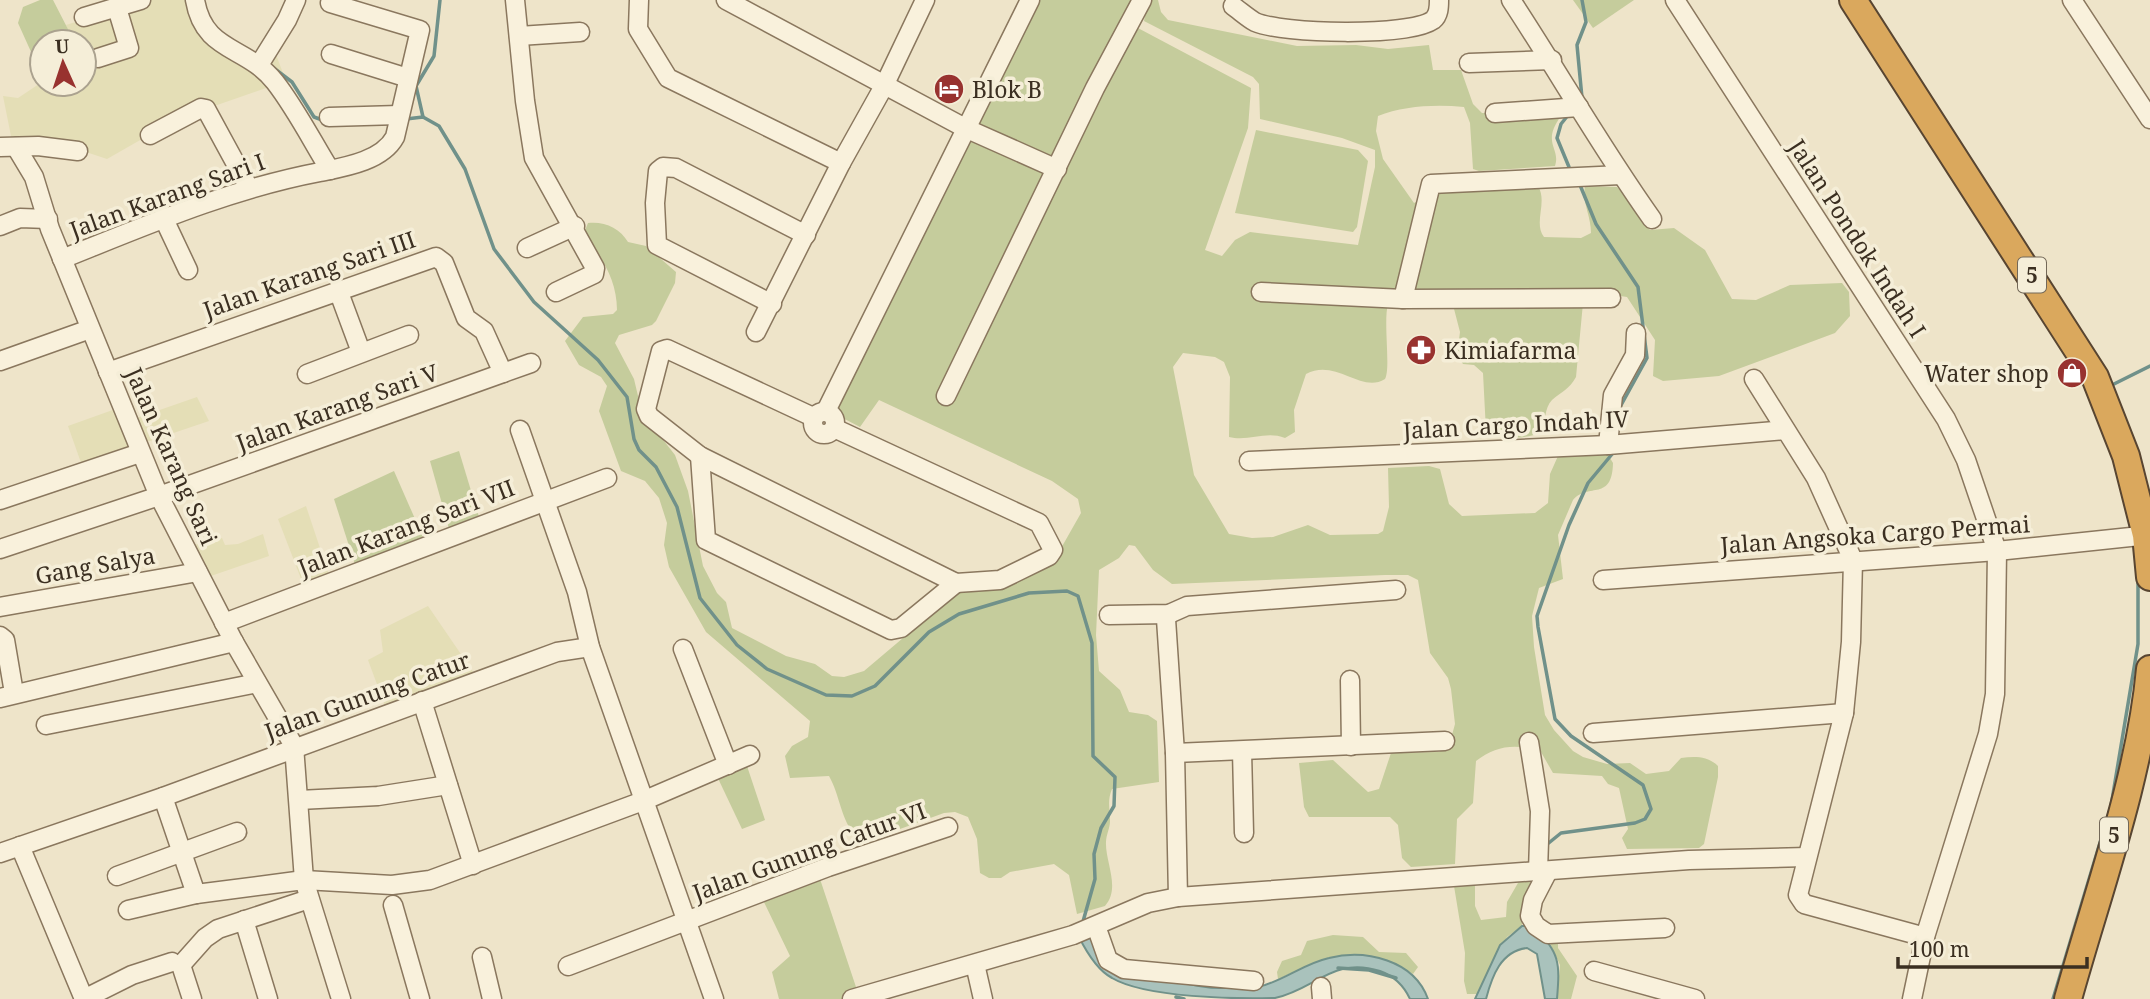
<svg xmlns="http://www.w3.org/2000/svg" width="2150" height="999" viewBox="0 0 2150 999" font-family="'Noto Serif',serif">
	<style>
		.farmland { fill: #e4deb6 }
		.green { fill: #c5cc9c }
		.water { fill: #a9c2bc; stroke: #70918a; stroke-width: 2 }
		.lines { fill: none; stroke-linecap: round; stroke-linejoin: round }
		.stream { stroke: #70918a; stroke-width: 3.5 }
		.minor-casing { stroke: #8a775e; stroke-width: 21 }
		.highway-casing { stroke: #584531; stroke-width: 30 }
		.minor { stroke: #f9f1dc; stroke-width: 18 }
		.highway { stroke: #daa85d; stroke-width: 26 }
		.labels { text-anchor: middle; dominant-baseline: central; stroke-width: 7; stroke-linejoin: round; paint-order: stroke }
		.shield { fill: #f5eed8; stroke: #736858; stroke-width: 2 }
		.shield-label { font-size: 21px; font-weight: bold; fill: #3b2f21 }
		.poi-label { font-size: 23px; fill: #3b2f21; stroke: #f5eed8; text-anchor: start }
		.street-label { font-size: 23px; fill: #3b2f21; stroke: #f5eed8 }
	</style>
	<rect width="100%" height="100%" fill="#eee4c9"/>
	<g class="farmland">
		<polygon points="145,0 189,0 198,34 223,56 248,63 272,44 286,81 177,119 107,159 89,153 13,146 3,96 18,98 42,82 84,84 84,42 73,42 66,25"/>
		<polygon points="197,397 209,421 138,445 85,474 68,426 121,407 128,421"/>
		<polygon points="306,506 331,581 305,589 278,519"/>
		<polygon points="263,534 269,556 202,579 190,546 222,538 225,545 238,544"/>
		<polygon points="428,606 480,682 388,714 368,660 383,652 380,630"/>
	</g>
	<g class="green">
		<polygon points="40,0 53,0 72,37 60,42 42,42 42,50 32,54 18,23 23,7"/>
		<path d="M1038,0H1138L1136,27L1251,88L1248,128L1205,250L1222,256L1235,240L1250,232L1358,245L1375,167V150L1342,138L1260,119L1259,84L1253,77L1144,21L1148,0H1158L1161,12L1168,20L1297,46L1356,45L1388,49L1429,45L1433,70H1461L1473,104L1482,113L1561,116C1541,143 1561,148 1555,166L1479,171L1473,169L1470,123L1464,107C1435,104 1403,106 1378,116L1376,131L1383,159L1414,203L1439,191L1538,186C1548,202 1533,223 1544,237L1581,238L1591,233C1591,215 1582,204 1585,186L1617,187L1634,205L1650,230L1674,228L1705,250L1732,299L1756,300L1790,285L1842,283L1849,292L1850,316L1835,333L1719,376L1663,381L1653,376L1655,340L1627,297L1601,293L1583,303L1576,377C1569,390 1562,391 1552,400C1544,408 1546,422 1541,432C1525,440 1502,439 1486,431L1483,373L1474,365L1463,364L1457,355L1460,332L1453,305L1388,304C1383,322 1391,368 1385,379C1361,394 1336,358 1306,374L1294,410L1295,432L1285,438C1266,430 1249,442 1229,437L1230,377L1224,362L1215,357L1183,353L1173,367L1194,475L1229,534L1252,538L1273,537L1308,525L1330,535L1378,534L1383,531L1389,507L1388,468L1429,466L1440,469L1449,504L1462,516L1535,513L1548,503L1550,474L1558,456L1607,453L1613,463C1612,502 1589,482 1573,500L1558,535L1563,579L1539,588L1532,616L1534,647L1545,715L1554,730L1573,751L1583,757L1607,764L1630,763L1646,774L1669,771L1681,758C1695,756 1708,756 1718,766V777L1704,844L1699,848L1627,849L1622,838L1628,829L1619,788L1608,784L1602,776L1553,773L1541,752C1518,743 1496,745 1476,761L1473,803L1457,819L1455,864L1411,867L1402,858L1398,825L1390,817H1309L1304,807L1299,763L1333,760L1368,792L1379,789L1391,753L1439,752L1449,746L1455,724L1451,689L1448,678L1430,653L1418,580L1408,575H1385L1172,584L1153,570L1135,546L1129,545L1119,558L1099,570L1096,635L1099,671L1120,690L1129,712L1148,715L1157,721L1159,782L1112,789C1107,801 1110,808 1110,821C1110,828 1106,835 1106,842C1105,862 1121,888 1105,906L1077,914L1069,875L1054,864L1010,872L1001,878H989L980,873L977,839L968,817L955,812L944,813L878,837L856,836C841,821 840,795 829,776L790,778L785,756L792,746L808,737L810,721L706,632L669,567L664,545L667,523L659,498L645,481L621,471L599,411L607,386L601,377L579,365L565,341L583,317L613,314L617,310C617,279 601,257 584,233L588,223C604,221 620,228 628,242L646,246L676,272L675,283L656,321L652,325L619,335L615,343L634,379L642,413L675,455L688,491L703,566L717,593L726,602L732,628L786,656L815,664L832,676L844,677L864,671L955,594L980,586L1060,550L1081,513L1078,499L1052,481L879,400L860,427L837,415L838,402Z"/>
		<polygon points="1573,0 1634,0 1593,28"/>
		<polygon points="1256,130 1358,150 1368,161 1357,227 1353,232 1235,213"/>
		<polygon points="459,451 482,527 451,536 430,461"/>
		<polygon points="394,471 426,544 359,577 334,499"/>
		<polygon points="746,763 765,820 742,829 715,772"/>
		<polygon points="818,873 860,999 779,999 772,972 790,956 761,896"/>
		<polygon points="1522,876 1531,881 1522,904 1522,926 1507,937 1478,994 1467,994 1464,981 1465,953 1454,886 1458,882 1475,884 1475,906 1481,920 1506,917 1507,902"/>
		<path d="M1333,935L1363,937L1379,952L1406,953L1418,967L1413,974C1364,943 1326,957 1278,979L1277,972L1282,961L1301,955L1307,941Z"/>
		<polygon points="1558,936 1558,948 1577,976 1571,999 1557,999 1560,965 1549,941"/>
	</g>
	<g class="water">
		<path d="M1522,926H1533C1560,952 1560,963 1557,999H1545L1537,954L1527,948C1501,951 1492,976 1486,999H1475L1500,945Z"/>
		<path d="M1092,932L1104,955C1141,968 1182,988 1222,988C1236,988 1251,989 1265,985C1287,978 1306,963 1329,958C1366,949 1414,960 1428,999H1410C1404,986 1394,976 1380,971C1333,956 1316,989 1275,998C1237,999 1146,998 1112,978C1097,970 1086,951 1079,937Z"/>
	</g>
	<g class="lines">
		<g class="stream">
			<polyline points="1582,0 1586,22 1577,45 1582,98"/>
			<polyline points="271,66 292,82 314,117 325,121"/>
			<polyline points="1569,114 1561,124 1557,138 1569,167"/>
			<polyline points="423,117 416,86 434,56 440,0"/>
			<polyline points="406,119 423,117 439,126 465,169 494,249 534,302 598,360 627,397 634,439 639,450 656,467 677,507 700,598 737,645 767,669 826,695 852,696 875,686 929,632 959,614 1029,593 1067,591 1078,596 1092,643 1093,756 1115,777 1114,806 1101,828 1094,854 1095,879 1082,925"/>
			<polyline points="1580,185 1596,224 1638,287 1647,358 1620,407"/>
			<polyline points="2108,387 2150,366"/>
			<polyline points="1545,846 1561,833 1635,823 1645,819 1651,809 1643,785 1571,736 1555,719 1538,627 1537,616 1569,525 1588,483 1613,453"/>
			<polyline points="1338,968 1369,970 1396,978"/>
			<polyline points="1176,997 1184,999"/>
			<polyline points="2053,999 2111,806 2138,644 2138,579"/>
		</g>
		<g class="minor-casing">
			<g id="minor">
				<path d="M195,0C204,53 246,45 275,82C296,109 312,141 330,170"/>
				<polyline points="515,0 525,101 534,158 595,268 594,274 556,292"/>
				<polyline points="639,0 638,29 668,78 841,163 884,86 925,0"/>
				<polyline points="726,0 965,128 1057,169"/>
				<path d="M1511,0C1559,73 1602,149 1652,219"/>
				<polyline points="1675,0 1946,419 1966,460 1997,551 1995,694 1988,734 1925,937 1912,999"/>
				<polyline points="2072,0 2150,119"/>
				<path d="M1233,6C1240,11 1248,18 1255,22C1282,34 1409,37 1433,20C1439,15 1439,7 1439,0"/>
				<polyline points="84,17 141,0"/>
				<polyline points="519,36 580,32"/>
				<polyline points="331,54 408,78"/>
				<polyline points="98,58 129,48 117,8"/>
				<polyline points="1469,63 1552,60"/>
				<polyline points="259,65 287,20 296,0"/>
				<polyline points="1495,113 1579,107"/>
				<polyline points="329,117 399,115"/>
				<polyline points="150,135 201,108 206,109 249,188"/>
				<polyline points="0,147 38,146 78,151"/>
				<polyline points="16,147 34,177 50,229 159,496 234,642 294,746 304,880 341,999"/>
				<polyline points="163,217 188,270"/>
				<polyline points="0,226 20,218 48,219"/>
				<polyline points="527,248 575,226"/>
				<path d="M62,259C147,225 230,189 320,172C345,167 382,161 395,137L420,30L330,3"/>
				<polyline points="338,290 361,352"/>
				<polyline points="1261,292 1403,299 1611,298"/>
				<polyline points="1403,299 1431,184 1621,175"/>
				<polyline points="772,304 657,245 655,203 658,171 663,167 676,168 806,235"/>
				<polyline points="756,332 841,163"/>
				<polyline points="0,361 90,329"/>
				<polyline points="108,372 436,257 444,263 466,318 484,331 503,373"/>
				<polyline points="307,374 409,335"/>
				<polyline points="1754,379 1816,478 1853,560 1851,642 1844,713 1798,895 1804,904 1925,937"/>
				<polyline points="946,396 1095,88 1142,0"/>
				<polyline points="826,411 1030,0"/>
				<circle cx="824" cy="423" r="11"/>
				<polyline points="813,417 667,349 661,351 646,409 649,416 700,456 956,583 1000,580 1049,556 1053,550 1039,523 834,428"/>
				<polyline points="520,430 577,592 590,647 714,999"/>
				<polyline points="1608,445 1613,395 1635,355 1636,333"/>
				<polyline points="700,456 706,540 891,630 901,628 956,583"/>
				<polyline points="1249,461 1608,445 1785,430"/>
				<polyline points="0,500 140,453"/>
				<polyline points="0,549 159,496 531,363"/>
				<polyline points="1603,580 1997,551 2150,535"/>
				<polyline points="0,607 198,572"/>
				<polyline points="1169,614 1166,619 1175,753 1178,897"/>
				<polyline points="1109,615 1169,614 1187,606 1396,590"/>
				<polyline points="224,623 607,478"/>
				<polyline points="0,636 5,640 14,693"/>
				<polyline points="683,649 728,765"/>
				<polyline points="1350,680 1351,746"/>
				<polyline points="0,698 234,642"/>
				<polyline points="422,701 473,865"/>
				<polyline points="46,725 257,683"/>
				<polyline points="1593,733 1844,713"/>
				<polyline points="1529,742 1540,811 1538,871"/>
				<polyline points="1242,751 1244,833"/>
				<polyline points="1175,753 1445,741"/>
				<polyline points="163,797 196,894"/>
				<polyline points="299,800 378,796 448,785"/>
				<polyline points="20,846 84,999"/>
				<polyline points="0,853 163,797 557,652 590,647"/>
				<polyline points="1548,871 1533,900 1530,916 1536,926 1548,934 1665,928"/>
				<polyline points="117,876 237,832"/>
				<polyline points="393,905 420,999"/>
				<polyline points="128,910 196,894 304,880 392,885 430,880 643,801 750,755"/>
				<polyline points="244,920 268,999"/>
				<polyline points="1096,926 1108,960 1124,969 1254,981"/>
				<polyline points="482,957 492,999"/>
				<polyline points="975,964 983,999"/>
				<polyline points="568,966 828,867 948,827"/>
				<polyline points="1594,971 1695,999"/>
				<polyline points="1321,987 1322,999"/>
				<polyline points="84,999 132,975 172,962"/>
				<polyline points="192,999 181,965 205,938 218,929 309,899"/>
				<polyline points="852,999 1073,935 1148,903 1178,897 1689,860 1807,857"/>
			</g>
		</g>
		<g class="highway-casing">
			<g id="highway">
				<polyline points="1853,0 2095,377 2126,456 2146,535 2150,577"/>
				<path d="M2068,999C2097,894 2140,778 2150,669"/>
			</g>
		</g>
		<use href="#minor" class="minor"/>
		<use href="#highway" class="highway"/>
	</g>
	<defs>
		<g id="hotel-disc" transform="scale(1.575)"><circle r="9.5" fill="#98322f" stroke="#f5eed8"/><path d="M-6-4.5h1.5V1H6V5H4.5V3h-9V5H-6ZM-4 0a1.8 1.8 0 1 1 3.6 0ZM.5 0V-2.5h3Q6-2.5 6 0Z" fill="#fff"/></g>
		<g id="pharmacy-disc" transform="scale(1.575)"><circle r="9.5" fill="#98322f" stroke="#f5eed8"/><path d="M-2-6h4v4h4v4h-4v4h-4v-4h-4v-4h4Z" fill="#fff"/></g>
		<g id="shop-disc" transform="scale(1.575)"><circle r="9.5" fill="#98322f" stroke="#f5eed8"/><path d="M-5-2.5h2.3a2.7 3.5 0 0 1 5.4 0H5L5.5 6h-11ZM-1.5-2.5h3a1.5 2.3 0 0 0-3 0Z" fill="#fff"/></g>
	</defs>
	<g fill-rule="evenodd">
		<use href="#hotel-disc" x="949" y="89"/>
		<use href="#pharmacy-disc" x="1421" y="350"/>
		<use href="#shop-disc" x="2072" y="373"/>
	</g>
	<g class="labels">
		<g class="shield">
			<rect x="2018" y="257.5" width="28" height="35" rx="5"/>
			<rect x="2100" y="817.5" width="28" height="35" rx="5"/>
		</g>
		<g class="shield-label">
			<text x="2032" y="275">5</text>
			<text x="2114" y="835">5</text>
		</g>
		<g class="poi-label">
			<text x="972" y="89">Blok B</text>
			<text x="1444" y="350">Kimiafarma</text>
			<text x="2049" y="373" text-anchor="end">Water shop</text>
		</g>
		<g class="street-label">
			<text transform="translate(167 195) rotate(-20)">Jalan Karang Sari I</text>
			<text transform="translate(1858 238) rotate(57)">Jalan Pondok Indah I</text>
			<text transform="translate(309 274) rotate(-19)">Jalan Karang Sari III</text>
			<text transform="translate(337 407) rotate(-20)">Jalan Karang Sari V</text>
			<text transform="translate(1516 424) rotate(-3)">Jalan Cargo Indah IV</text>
			<text transform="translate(172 456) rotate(66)">Jalan Karang Sari</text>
			<text transform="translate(406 527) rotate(-21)">Jalan Karang Sari VII</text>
			<text transform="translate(1875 534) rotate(-4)">Jalan Angsoka Cargo Permai</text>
			<text transform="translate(95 565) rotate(-10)">Gang Salya</text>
			<text transform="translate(367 695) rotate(-20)">Jalan Gunung Catur</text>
			<text transform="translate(809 851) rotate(-20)">Jalan Gunung Catur VI</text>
		</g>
	</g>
	<g transform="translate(63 63) rotate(357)"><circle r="33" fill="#f5eed8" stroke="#aba28f" stroke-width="2"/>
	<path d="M0-5L12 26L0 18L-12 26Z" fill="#98322f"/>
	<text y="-10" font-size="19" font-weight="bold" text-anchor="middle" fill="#3b2f21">U</text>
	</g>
	<path d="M1898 957v10h189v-10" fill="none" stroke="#3b2f21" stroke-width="3.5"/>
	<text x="1909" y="957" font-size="21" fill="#3b2f21" stroke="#f5eed8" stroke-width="5" paint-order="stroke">100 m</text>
</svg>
